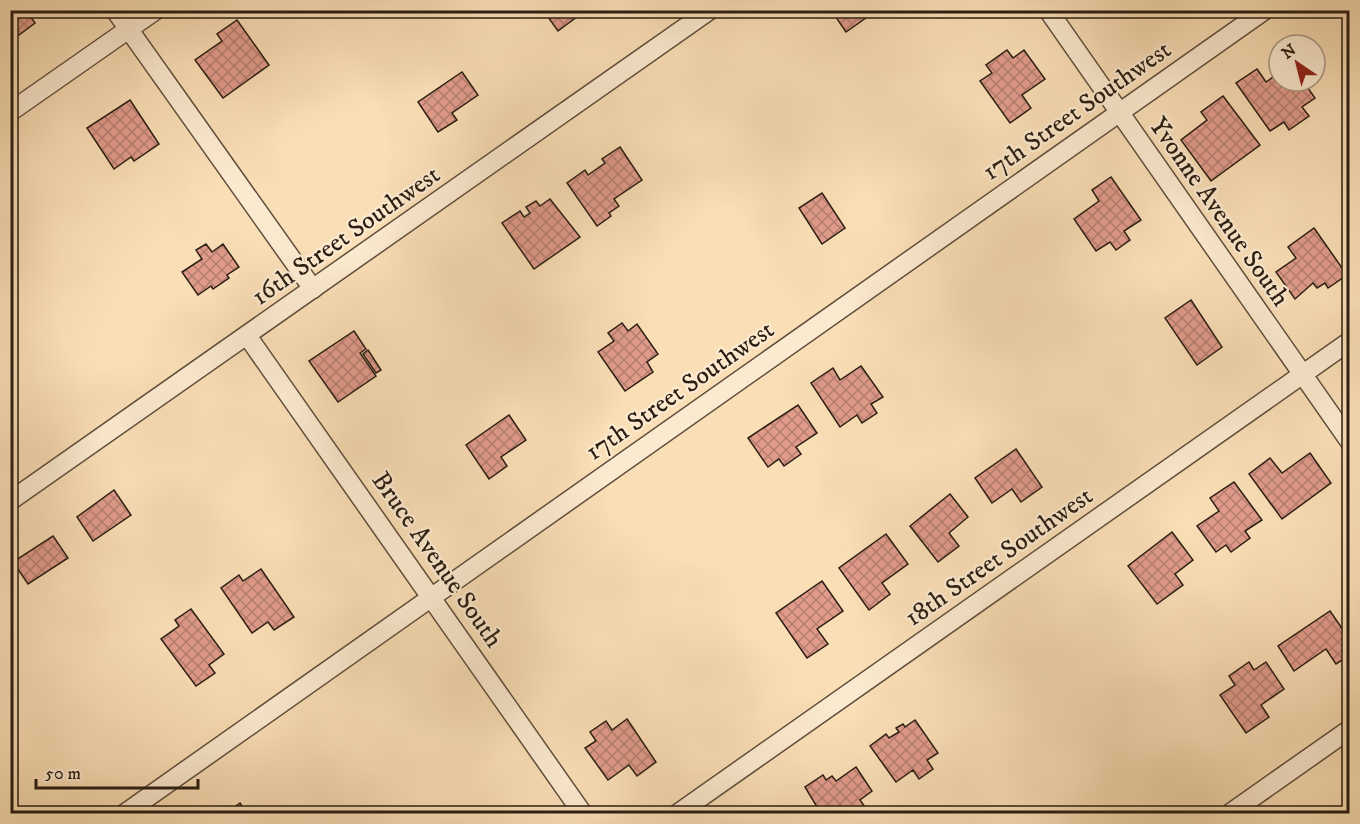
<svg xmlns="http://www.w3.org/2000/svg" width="1360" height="824" viewBox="0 0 1360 824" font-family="'IM FELL DW Pica',serif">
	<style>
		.building { fill: url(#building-cross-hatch); stroke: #2a1e12; stroke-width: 1.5 }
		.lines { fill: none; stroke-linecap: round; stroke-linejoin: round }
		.street-casing { stroke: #5e4e3b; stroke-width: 21 }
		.street { stroke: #fcead0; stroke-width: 18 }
		.labels { text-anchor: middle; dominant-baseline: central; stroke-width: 4.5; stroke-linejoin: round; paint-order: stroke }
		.street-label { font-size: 26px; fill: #2a1e12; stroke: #fcead0 }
	</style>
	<defs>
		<pattern id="building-cross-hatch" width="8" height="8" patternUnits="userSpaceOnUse" patternTransform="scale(1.5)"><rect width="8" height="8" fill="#e09b8b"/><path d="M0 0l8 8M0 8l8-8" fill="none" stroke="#b67e70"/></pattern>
	</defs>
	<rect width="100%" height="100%" fill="#fadeb6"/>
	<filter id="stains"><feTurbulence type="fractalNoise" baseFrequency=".00333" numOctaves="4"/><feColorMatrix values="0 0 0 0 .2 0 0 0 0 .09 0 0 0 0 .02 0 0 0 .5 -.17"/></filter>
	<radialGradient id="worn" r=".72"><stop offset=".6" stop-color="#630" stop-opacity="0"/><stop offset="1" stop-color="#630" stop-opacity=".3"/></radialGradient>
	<g class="building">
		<polygon points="10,10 34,10 29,14 35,23 15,38 10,32"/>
		<polygon points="543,10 574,10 578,16 558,31"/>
		<polygon points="831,10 866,10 870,15 846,32"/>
		<polygon points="237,20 269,65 223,98 195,60 222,41 217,34"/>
		<polygon points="1007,50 1013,58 1024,50 1045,79 1022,95 1031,108 1010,123 980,81 992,73 986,65"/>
		<polygon points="1257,69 1266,82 1279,73 1279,81 1303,81 1315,98 1302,107 1309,116 1289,130 1284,122 1270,131 1236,83"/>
		<polygon points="462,72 478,95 452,113 457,120 438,132 418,102"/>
		<polygon points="1223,96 1260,145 1211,181 1181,140 1207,120 1201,112"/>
		<polygon points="130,100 159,144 134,161 131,157 114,169 87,128"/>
		<polygon points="620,147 642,180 614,199 619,206 609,213 611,216 597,226 567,183 585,170 588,175 605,163 602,159"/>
		<polygon points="1111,177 1141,220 1124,231 1130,240 1116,250 1110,242 1096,251 1074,219 1099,201 1092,190"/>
		<polygon points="822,193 845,228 822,244 799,208"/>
		<polygon points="550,199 580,237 534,269 502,223 520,211 524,217 530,213 526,207 536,201 540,206"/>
		<polygon points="1314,228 1347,275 1328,288 1325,283 1317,288 1313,283 1295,299 1276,272 1296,258 1288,247"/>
		<polygon points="206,244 212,252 223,244 239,267 227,275 229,278 213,289 211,286 198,295 182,272 202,259 196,250"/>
		<polygon points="1191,300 1222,347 1197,365 1165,318"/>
		<polygon points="622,323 628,331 637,324 658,354 647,362 653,372 625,391 598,352 614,341 608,333"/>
		<polygon points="354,331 366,349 360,353 376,376 338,402 309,361"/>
		<polygon points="368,350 381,370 376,373 363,354"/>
		<polygon points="861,366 883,397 871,404 877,413 862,423 857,415 840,427 811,383 833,368 840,380"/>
		<polygon points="798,405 817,433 796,447 801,454 784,466 779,459 768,467 748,438"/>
		<polygon points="509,415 526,440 501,457 507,466 489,479 466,445"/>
		<polygon points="1016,449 1042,487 1021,502 1012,489 992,503 975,478"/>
		<polygon points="1310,453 1331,483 1282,519 1249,474 1270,458 1282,473"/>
		<polygon points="1234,482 1262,520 1245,531 1250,538 1231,552 1226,545 1216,552 1197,526 1219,511 1210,498"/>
		<polygon points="114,490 131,515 93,541 77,517"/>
		<polygon points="950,494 968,517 949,533 959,546 938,562 910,526"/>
		<polygon points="1172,532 1193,560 1175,574 1183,585 1157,604 1128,566"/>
		<polygon points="886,534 908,564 882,583 890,594 869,610 839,568"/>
		<polygon points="53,536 68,558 28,584 13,562"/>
		<polygon points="261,569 294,617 274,630 268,622 252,633 221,588 239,575 243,581"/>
		<polygon points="822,581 843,611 817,629 828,644 807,658 776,613"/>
		<polygon points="191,609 224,654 209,665 215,673 196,686 161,639 179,626 175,620"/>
		<polygon points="1330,611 1350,640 1350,655 1336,664 1326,649 1294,671 1278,646"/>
		<polygon points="1249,662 1254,670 1266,662 1284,689 1261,705 1269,717 1246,733 1220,695 1235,685 1229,676"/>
		<polygon points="627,719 656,762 637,776 629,765 608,780 585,748 596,741 590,732 606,721 612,730"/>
		<polygon points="915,720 938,753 927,760 933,769 919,779 913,770 896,782 870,746 886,734 889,738 899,732 896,728 903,724 905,727"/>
		<polygon points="856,767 872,791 860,800 865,807 855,814 852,814 848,808 839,814 820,812 805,787 823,775 826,780 832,776 836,781"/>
		<polygon points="240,803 247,814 225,814"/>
	</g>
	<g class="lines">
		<g class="street-casing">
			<g id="street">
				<polyline points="115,10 313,289"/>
				<polyline points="1048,10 1350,442"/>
				<polyline points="10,112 156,10"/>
				<polyline points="248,337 583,814"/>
				<polyline points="10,501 710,10"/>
				<polyline points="124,814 1265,10"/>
				<polyline points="677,814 1350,341"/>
				<polyline points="1229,814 1350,729"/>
			</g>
		</g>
		<use href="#street" class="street"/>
	</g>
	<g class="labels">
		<g class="street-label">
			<text transform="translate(1077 111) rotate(-35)">17th Street Southwest</text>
			<text transform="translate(1219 212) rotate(55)">Yvonne Avenue South</text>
			<text transform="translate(346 236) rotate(-35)">16th Street Southwest</text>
			<text transform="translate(680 391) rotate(-35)">17th Street Southwest</text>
			<text transform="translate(999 557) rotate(-35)">18th Street Southwest</text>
			<text transform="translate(437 560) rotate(55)">Bruce Avenue South</text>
		</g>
	</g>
	<rect width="1360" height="824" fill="none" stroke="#fadeb6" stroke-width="36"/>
	<rect x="12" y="12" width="1336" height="800" fill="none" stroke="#2a1e12" stroke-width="3"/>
	<rect x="18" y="18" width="1324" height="788" fill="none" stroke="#2a1e12" stroke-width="1.5"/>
	<g transform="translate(1297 63) rotate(325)"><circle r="28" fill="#fcead0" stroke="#a89884" stroke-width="1.5"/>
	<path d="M0-4.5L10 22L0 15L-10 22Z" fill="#8f2418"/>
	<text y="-9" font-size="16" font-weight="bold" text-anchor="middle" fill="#2a1e12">N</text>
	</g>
	<path d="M36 779v9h162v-9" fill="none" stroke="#2a1e12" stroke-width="3"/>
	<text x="45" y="779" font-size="18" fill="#2a1e12" stroke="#fcead0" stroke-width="4.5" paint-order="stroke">50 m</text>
	<rect width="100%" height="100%" filter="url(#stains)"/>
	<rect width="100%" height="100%" fill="url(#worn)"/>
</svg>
